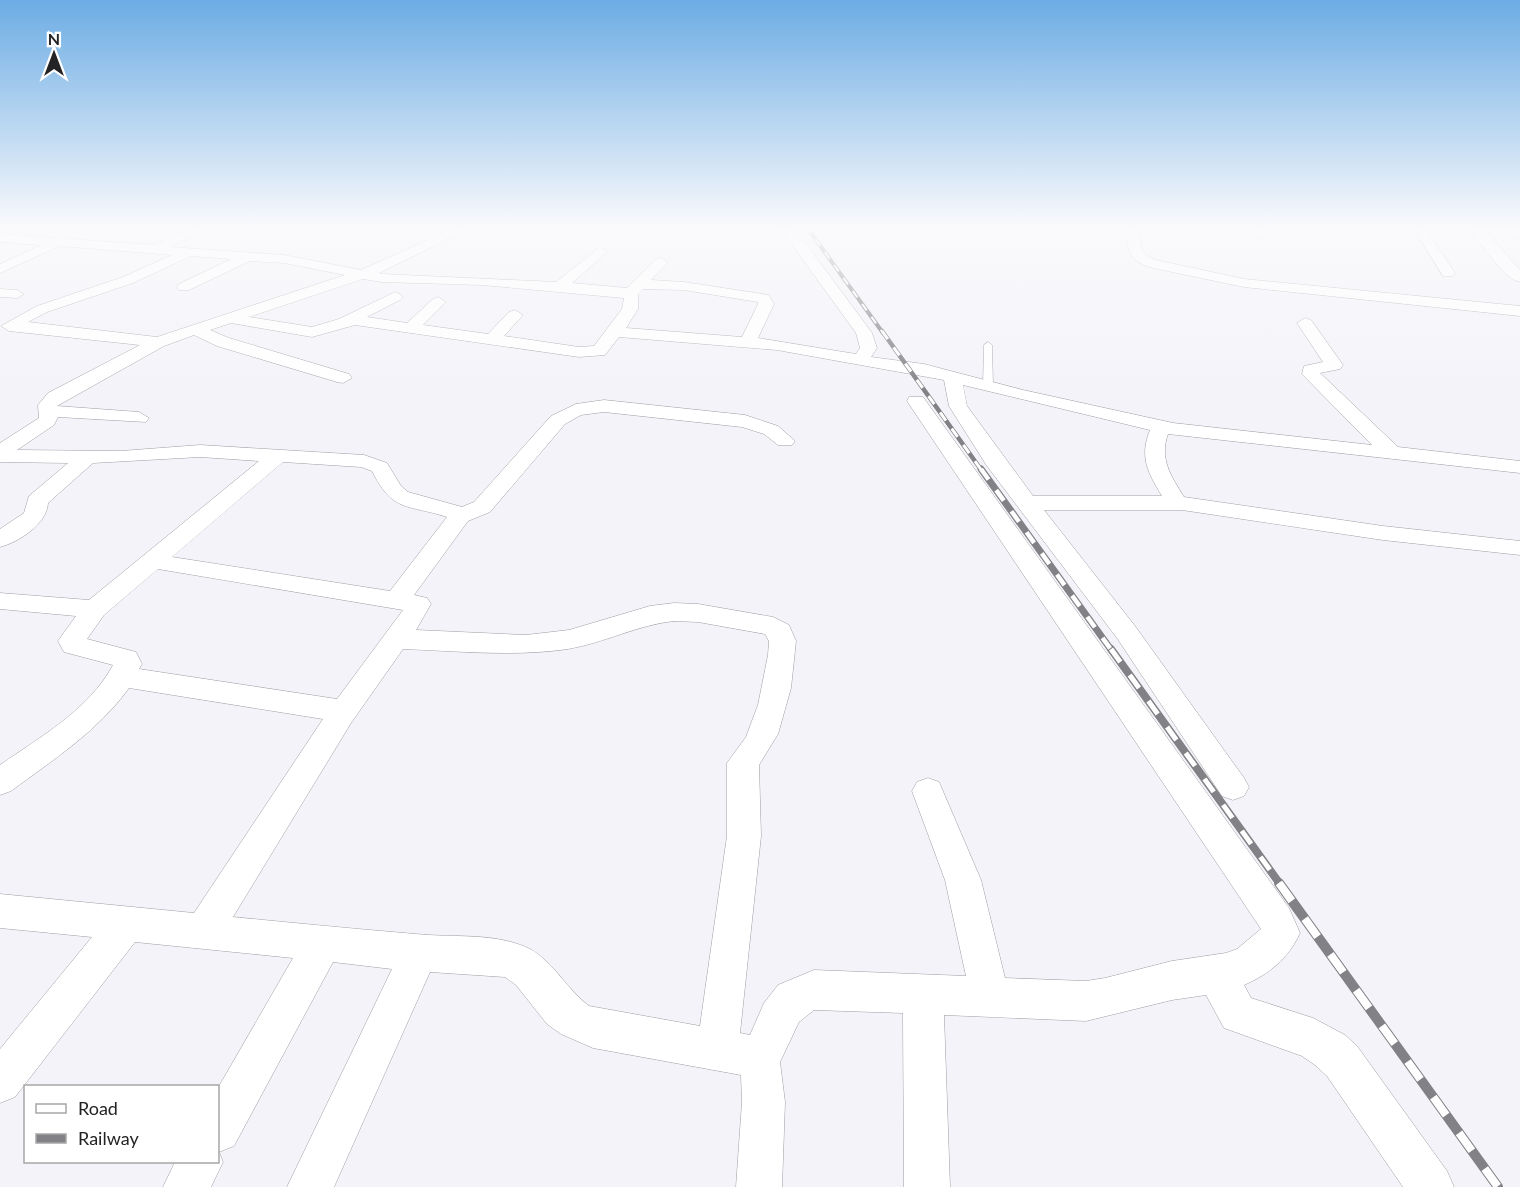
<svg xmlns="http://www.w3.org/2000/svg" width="1520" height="1187" viewBox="0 0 1520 1187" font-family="Lato,sans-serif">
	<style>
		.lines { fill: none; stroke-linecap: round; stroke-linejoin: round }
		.lane-casing { stroke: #9e9ea3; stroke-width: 1 }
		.street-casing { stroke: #9e9ea3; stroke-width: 1 }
		.lane { fill: #fff; fill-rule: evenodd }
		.street { fill: #fff; fill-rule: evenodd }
		.rail-far4-casing { stroke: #828286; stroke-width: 4 }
		.rail-far3-casing { stroke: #828286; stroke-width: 4.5 }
		.rail-far2-casing { stroke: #828286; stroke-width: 7 }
		.rail-far1-casing { stroke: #828286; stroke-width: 8 }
		.rail-casing { stroke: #828286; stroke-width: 10 }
		.rail-far4 { stroke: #fff; stroke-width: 2; stroke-dasharray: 8; stroke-linecap: butt }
		.rail-far3 { stroke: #fff; stroke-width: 3; stroke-dasharray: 10; stroke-linecap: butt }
		.rail-far2 { stroke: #fff; stroke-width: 4.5; stroke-dasharray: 13; stroke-linecap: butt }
		.rail-far1 { stroke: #fff; stroke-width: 5; stroke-dasharray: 16; stroke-linecap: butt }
		.rail { stroke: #fff; stroke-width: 8; stroke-dasharray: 22; stroke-linecap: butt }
	</style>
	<rect width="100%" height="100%" fill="#f3f3f9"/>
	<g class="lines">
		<g class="lane-casing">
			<polygon id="lane" points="988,342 992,345 993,386 988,389 983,386 984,345"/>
		</g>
		<g class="street-casing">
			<g id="street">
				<path d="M196,226H212L170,247L284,255L361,270L459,226H474L379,273L382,274L556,282L600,247L607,251L605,254L572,283L627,288L656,259L661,258L668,262L651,280L684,282L769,295L774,304L758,338L856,354L860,348L856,333L785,235C774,228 757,234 747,226H788L795,229L872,333L877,348L871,357L924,364L1023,390L1173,423L1372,445L1302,374L1304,366L1323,362L1297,323L1305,318L1311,320L1343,365L1340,369L1320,373L1398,447L1520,461V473L1168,434C1159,459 1171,476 1184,497L1383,526L1520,541V555L1383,540L1182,510H1044L1135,626L1244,778L1249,787L1244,796L1233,800L1222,796L1117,638L987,466L949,406L944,380L777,350L619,337L605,355L579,357L355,325L312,337L231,323L210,330L229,338L349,374L352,378L343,383L337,382L217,346L194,335L164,346L57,406L139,412L149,418L146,422L58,417L54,425L17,450L121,451L200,445L364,455L387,463L401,486L408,492L462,507L474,502L551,416L576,404L604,400L745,415L778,426L795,441L792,445H778L764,434L742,427L604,412L581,415L565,424L490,512L468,521L414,595L427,598L431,604L416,630L526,635L569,630L650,606L674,603L698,604L773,617L789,625L796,641L791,688L778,734L759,765L761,836L740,1033L750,1035L764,1003L778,985L814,970L966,976L945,880L912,791L917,782L928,778L939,782L981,880L1005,978L1086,981L1105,978L1172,961L1226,953L1237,949L1261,929L907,401L909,397H923L1289,908L1300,933C1288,959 1269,974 1244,985L1251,998L1313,1018L1345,1035L1357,1046L1447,1171L1454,1187H1403L1327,1076L1315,1065L1302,1056L1224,1028L1206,995L1172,1000L1086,1021L944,1015L950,1187H904L903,1013L814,1010L799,1022L780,1062L785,1102L782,1187H736L742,1102L741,1075L593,1048L561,1034L547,1024L516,985L505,977L430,972L334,1187H287L392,969L333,962L234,1146L219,1152L223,1162L211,1187H163L175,1162H218V1088L293,958L135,942L15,1097L0,1103V1049L92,937L0,928V894L194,913L323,719L129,688C98,731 53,760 11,791L0,795V765C40,737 89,710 113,665L64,652L58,641L76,616L0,609V593L89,600L259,461L200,457L93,463L48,503C47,524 19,542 0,547V529L24,513L29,496L68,463L0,462V443L39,418L38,405L48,393L140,345L9,331L1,326L37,306L123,277L172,255L60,246L0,273V264L42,245L0,242V234L153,245ZM191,256L231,259L179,284L177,287L179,290H189L250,261L284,263L345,275L157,337L28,322L47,312L133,283ZM363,279L382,282L482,285L624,298L622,309L594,346L579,347L504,336L523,315L515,310L509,312L488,334L423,325L446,302L438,297L433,299L407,323L367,317L400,300L403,297L400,294L395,292L339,319L312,327L249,317ZM643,289L684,290L758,302V304L742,337L626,328L638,309V294ZM963,385L1150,430C1139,457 1148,473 1162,496H1033L967,406ZM283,462L361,467L372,471C393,513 407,504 447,517L390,591L172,557ZM158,569L403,610L337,699L139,669L142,664L136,652L87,639L104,615ZM674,621L698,622L765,634L769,641L768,655L758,705L746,737L727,763V836L700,1026L589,1006C567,990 554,962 530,949C495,932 454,938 416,934C355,929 294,923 233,917L351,723L403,649C458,651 514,657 568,649C604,643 637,625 674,621Z"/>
				<path d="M1127,226H1139C1140,241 1138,255 1156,260L1244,279L1520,306V316L1244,287L1153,268C1129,262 1126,248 1127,226Z"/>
				<polygon points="1248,226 1260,226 1267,234 1261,238 1256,237"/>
				<polygon points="1412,226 1424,226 1455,273 1453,276 1443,276"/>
				<path d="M1448,226H1485L1520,229V237L1487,233L1520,270V282C1503,278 1483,246 1472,232L1454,230Z"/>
				<polygon points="0,289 17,290 24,294 17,298 0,297"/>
			</g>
		</g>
		<use href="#lane" class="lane"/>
		<use href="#street" class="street"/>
		<g class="rail-far4-casing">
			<polyline id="rail-far4" points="806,226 883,333"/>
		</g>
		<g class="rail-far3-casing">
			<polyline id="rail-far3" points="882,331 982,471"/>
		</g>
		<g class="rail-far2-casing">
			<polyline id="rail-far2" points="981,469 1112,651"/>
		</g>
		<g class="rail-far1-casing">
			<polyline id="rail-far1" points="1111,649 1280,884"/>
		</g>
		<g class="rail-casing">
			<polyline id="rail" points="1279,883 1498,1187"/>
		</g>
		<use href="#rail-far4" class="rail-far4"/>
		<use href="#rail-far3" class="rail-far3"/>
		<use href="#rail-far2" class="rail-far2"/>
		<use href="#rail-far1" class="rail-far1"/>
		<use href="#rail" class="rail"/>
	</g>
	<linearGradient id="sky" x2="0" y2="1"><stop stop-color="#6cace4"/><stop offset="0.58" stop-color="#fafafc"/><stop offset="1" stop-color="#fafafc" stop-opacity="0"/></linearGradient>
	<rect width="1520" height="392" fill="url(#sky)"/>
	<rect x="24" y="1085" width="195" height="78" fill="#ffffff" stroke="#a7a7a8" stroke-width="1.5"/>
	<rect x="36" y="1104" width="30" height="9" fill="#ffffff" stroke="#a7a7a8" stroke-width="1.5"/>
	<text x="78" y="1115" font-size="18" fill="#232325">Road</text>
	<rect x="36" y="1134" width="30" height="9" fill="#828286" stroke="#a7a7a8" stroke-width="1.5"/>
	<text x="78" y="1145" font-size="18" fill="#232325">Railway</text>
	<g transform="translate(54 54)" stroke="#ffffff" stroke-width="4.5" paint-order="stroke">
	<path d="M0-4.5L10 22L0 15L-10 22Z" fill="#232325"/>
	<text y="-9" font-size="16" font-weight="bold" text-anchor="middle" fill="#232325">N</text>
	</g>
</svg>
